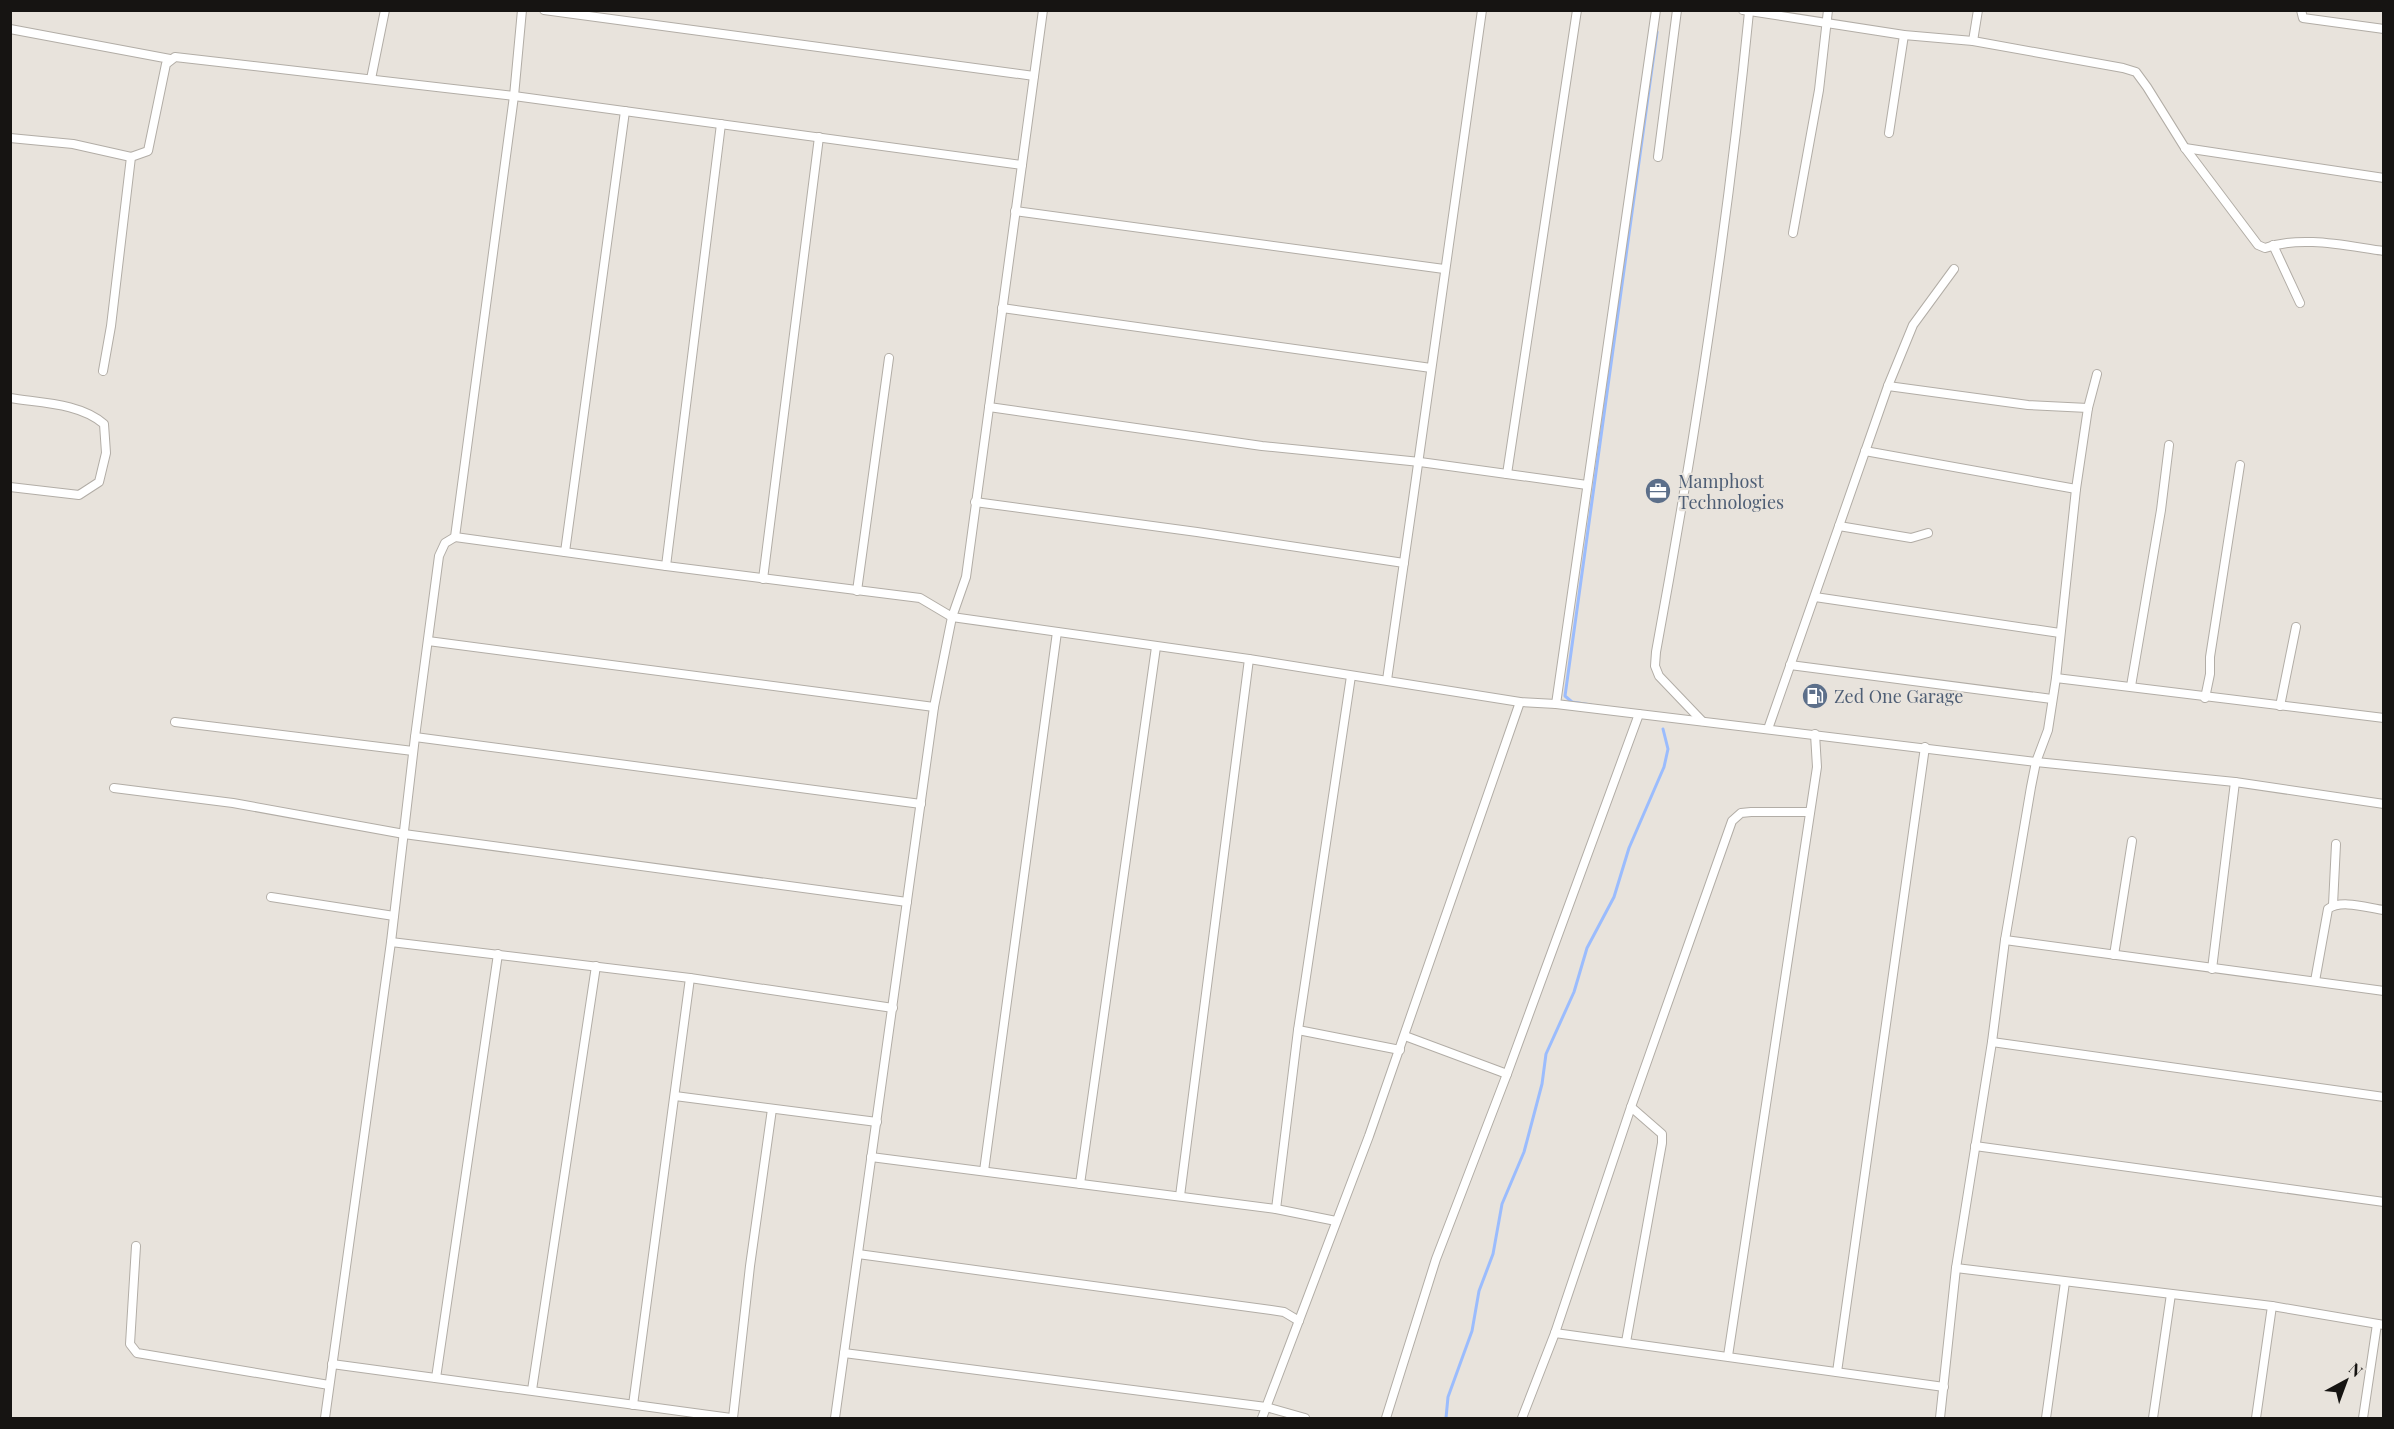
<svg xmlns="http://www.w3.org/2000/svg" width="2394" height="1429" viewBox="0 0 2394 1429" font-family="'Playfair Display',serif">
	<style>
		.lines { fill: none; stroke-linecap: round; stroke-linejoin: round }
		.stream { stroke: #9bbcfd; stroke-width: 3 }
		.minor-casing { stroke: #b2ada6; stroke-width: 10 }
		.minor { stroke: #fff; stroke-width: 8 }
		.labels { text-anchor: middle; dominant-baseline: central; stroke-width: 4.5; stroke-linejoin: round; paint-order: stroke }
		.service-label { font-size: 18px; fill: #4e5e75; stroke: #e8e3dc; text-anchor: start }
	</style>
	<rect width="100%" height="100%" fill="#e8e3dc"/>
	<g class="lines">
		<g class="stream">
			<polyline points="1591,705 1572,702 1565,696 1657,32"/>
			<polyline points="1446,1418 1448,1397 1472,1331 1479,1291 1493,1254 1502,1204 1524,1152 1542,1084 1546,1054 1574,992 1587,948 1614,897 1629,848 1664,767 1668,749 1663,729"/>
		</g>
		<g class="minor-casing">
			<g id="minor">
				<polyline points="544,10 1034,76"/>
				<path d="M1743,10L1904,35L1973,41L2123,68L2136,72L2147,87L2185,148L2258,245L2265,248C2302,235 2346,246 2384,251"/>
				<polyline points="2301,10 2303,18 2384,29"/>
				<polyline points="10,29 170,59"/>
				<polyline points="1973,41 1978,10"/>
				<polyline points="371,79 385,10"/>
				<polyline points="1889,133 1904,35"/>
				<polyline points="10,138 73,144 131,157"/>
				<polyline points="2185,148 2384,178"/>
				<polyline points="1658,157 1677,10"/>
				<polyline points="1015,211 1444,269"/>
				<polyline points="1793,233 1819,90 1828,10"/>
				<polyline points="2273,245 2300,303"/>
				<polyline points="1002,308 1431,368"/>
				<polyline points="103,371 111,326 131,157 148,151 166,64 175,57 514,96 1022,165"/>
				<polyline points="1888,386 2028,405 2088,408"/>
				<path d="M10,398C41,403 80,403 104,424L106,453L99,482L79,495L10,487"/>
				<polyline points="989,407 1262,446 1420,462 1587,485"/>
				<polyline points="1865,451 2076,489"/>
				<polyline points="1507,474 1577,10"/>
				<polyline points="975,502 1197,532 1404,563"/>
				<polyline points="1839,526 1911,538 1928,533"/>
				<polyline points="455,537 666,566 920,598 952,617 1249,659 1520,702 1556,704 2036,762 2235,782 2384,804"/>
				<polyline points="565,552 625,111"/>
				<polyline points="666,566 721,124"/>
				<polyline points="763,579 819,137"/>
				<polyline points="857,591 889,358"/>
				<polyline points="1815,597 2060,633"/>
				<polyline points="428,641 934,707"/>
				<polyline points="1790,665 2052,699"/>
				<polyline points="2056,678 2076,489 2088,408 2097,374"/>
				<path d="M1387,680C1420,457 1449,234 1482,10"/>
				<polyline points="2131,686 2161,510 2169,445"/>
				<polyline points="2205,698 2210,674 2210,657 2240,465"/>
				<polyline points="1556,704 1656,10"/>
				<polyline points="2280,706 2296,627"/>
				<path d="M1702,721L1659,676L1655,666L1656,652C1695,440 1728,226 1749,12"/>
				<polyline points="175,722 413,751"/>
				<polyline points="1768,729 1888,386 1913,325 1954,269"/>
				<polyline points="415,737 921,804"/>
				<polyline points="114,788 233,803 404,834 907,902"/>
				<polyline points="271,897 394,916"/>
				<polyline points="2333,905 2336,844"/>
				<polyline points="2005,940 2384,991"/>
				<polyline points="391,942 690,978 893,1008"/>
				<polyline points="2114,955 2132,841"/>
				<polyline points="2212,969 2235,782"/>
				<path d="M2315,981L2328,909C2341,899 2368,908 2384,910"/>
				<polyline points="1298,1030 1400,1050"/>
				<polyline points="1405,1036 1507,1074"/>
				<polyline points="1992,1042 2384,1097"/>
				<polyline points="675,1096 877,1122"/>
				<polyline points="1975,1146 2384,1202"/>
				<polyline points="871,1157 1276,1209 1336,1221"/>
				<polyline points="984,1171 1057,632"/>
				<polyline points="1080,1184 1156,647"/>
				<polyline points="1180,1196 1249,659"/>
				<polyline points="1276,1209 1298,1030 1351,676"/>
				<polyline points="136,1246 130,1344 137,1353 329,1385"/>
				<polyline points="858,1254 1271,1310 1284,1312 1299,1321"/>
				<polyline points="1956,1268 2272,1306 2384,1325"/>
				<polyline points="1555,1333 1944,1387"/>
				<polyline points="1626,1342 1662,1143 1662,1134 1631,1107"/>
				<polyline points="844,1353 1266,1407 1305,1418"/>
				<polyline points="1728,1356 1817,767 1815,734"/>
				<polyline points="332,1364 731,1418"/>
				<polyline points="1837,1372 1925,747"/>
				<polyline points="436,1378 498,954"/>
				<polyline points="532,1390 596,966"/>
				<polyline points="633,1405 690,978"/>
				<polyline points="325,1418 391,942 415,737 439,556 445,543 455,537 514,96 522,10"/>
				<polyline points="733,1418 750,1266 772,1109"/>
				<polyline points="835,1418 934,707 952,617 966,577 1043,10"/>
				<polyline points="1262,1418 1369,1136 1520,702"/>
				<polyline points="1386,1418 1436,1259 1507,1074 1639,714"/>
				<polyline points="1522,1418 1555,1333 1631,1107 1732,821 1741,813 1751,812 1810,812"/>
				<polyline points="1940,1418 1956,1268 1992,1042 2005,940 2031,787 2036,762 2048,730 2056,678 2384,718"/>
				<polyline points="2046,1418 2065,1282"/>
				<polyline points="2153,1418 2171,1294"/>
				<polyline points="2256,1418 2272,1306"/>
				<polyline points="2363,1418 2377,1324"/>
			</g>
		</g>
		<use href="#minor" class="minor"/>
	</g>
	<defs>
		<g id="office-disc" transform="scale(1.35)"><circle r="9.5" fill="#5c6f8a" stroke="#e8e3dc"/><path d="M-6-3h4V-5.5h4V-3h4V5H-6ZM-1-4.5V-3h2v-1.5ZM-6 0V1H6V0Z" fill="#fff"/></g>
		<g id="fuel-disc" transform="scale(1.35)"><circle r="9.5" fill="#5c6f8a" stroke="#e8e3dc"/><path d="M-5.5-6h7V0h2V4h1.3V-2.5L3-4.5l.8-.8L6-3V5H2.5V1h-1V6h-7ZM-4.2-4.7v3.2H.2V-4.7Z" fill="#fff"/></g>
	</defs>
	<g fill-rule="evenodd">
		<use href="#office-disc" x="1658" y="491"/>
		<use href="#fuel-disc" x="1815" y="696"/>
	</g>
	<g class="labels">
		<g class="service-label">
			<text x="1678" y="481">Mamphost<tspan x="1678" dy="21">Technologies</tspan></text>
			<text x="1834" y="696">Zed One Garage</text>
		</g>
	</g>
	<rect width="2394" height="1429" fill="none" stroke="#161412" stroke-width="24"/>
	<g transform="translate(2346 1381) rotate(41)" stroke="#e8e3dc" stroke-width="4.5" paint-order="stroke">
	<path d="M0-4.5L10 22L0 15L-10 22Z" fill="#161412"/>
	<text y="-9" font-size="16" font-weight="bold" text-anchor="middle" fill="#161412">N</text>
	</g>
</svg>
